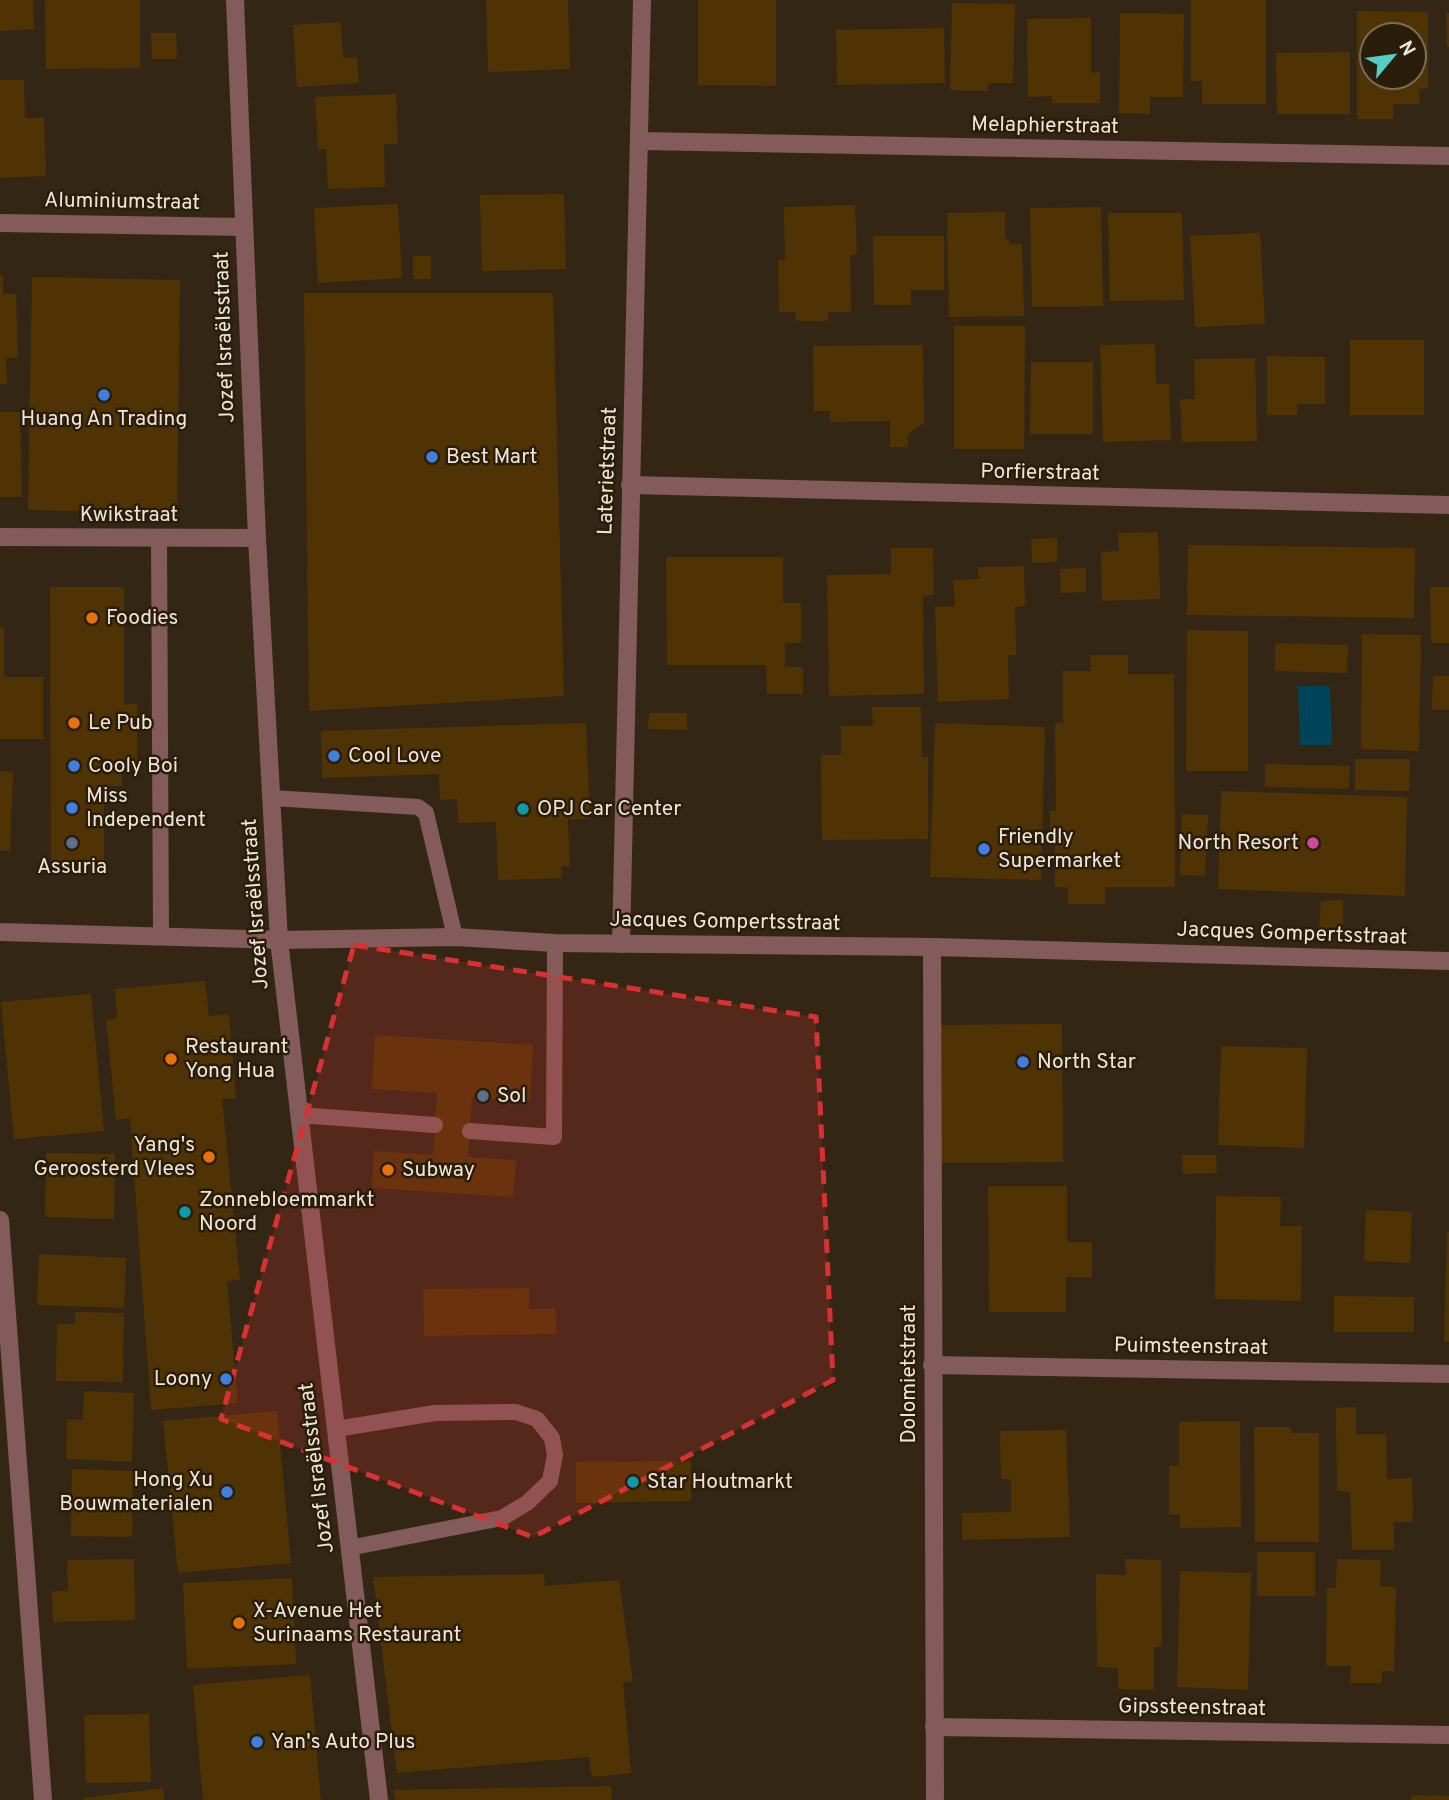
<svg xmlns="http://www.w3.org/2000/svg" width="1449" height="1800" viewBox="0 0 1449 1800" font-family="Overpass,sans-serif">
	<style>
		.water { fill: #004459 }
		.building { fill: #503305; fill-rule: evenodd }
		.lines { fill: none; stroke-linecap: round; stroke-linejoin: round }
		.service { stroke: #835b5a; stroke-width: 16 }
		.minor { stroke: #835b5a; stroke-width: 18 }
		.tertiary { stroke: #835b5a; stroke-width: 18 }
		.marked { fill: #d73131; fill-opacity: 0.2; stroke: #d73131; stroke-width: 5; stroke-dasharray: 14 9; stroke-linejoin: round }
		.shop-dot { fill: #3f7fe0; stroke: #2a1d0a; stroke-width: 2.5 }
		.food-dot { fill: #e8710a; stroke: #2a1d0a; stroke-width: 2.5 }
		.culture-dot { fill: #0f9aa8; stroke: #2a1d0a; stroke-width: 2.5 }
		.service-dot { fill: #5c6f8a; stroke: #2a1d0a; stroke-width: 2.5 }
		.hotel-dot { fill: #d1479c; stroke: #2a1d0a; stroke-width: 2.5 }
		.labels { text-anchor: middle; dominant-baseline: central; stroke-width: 5; stroke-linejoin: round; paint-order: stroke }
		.street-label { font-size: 21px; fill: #eee5d9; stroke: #2a1d0a }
		.poi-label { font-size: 21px; fill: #eee5d9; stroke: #2a1d0a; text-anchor: start }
	</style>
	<rect width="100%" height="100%" fill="#342614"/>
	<polygon class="water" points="1298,686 1330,686 1332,745 1300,745"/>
	<g class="building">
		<polygon points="0,0 33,0 34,29 0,31"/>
		<polygon points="45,0 140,0 140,68 46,69"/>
		<polygon points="486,0 568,0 570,69 488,72"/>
		<polygon points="698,0 776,0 776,86 698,85"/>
		<polygon points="1191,0 1266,0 1266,104 1202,104 1202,81 1191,81"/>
		<polygon points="952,3 1015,4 1013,83 988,83 988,91 950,90"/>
		<path d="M1357,11L1428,12V88L1419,89L1420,104H1393V119H1357ZM1372,35H1414V77H1372Z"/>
		<polygon points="1120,13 1184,14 1183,97 1150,97 1150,114 1119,113"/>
		<polygon points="1446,13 1449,13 1449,47 1447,47"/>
		<polygon points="1091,18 1091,73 1100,72 1100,103 1052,103 1052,96 1028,97 1027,19"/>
		<polygon points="341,22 343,58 357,57 359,83 297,87 293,25"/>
		<polygon points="944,28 945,83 837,85 836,30"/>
		<polygon points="151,33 176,33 177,59 152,59"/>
		<polygon points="1350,52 1350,114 1277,114 1276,53"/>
		<polygon points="0,80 24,80 25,118 44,118 46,176 0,178"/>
		<polygon points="396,94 398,144 384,144 385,187 328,189 326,149 318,150 315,97"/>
		<polygon points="564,194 566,269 482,271 480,195"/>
		<polygon points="398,204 402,278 318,283 314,208"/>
		<polygon points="855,205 857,254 850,255 851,312 828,312 828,321 796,321 795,312 779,312 778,260 785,260 784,207"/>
		<polygon points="1101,207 1103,306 1032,307 1030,208"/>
		<polygon points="1005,212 1005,237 1011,244 1022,244 1024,316 949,317 947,213"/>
		<polygon points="1108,213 1182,213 1184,300 1110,301"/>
		<polygon points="1260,233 1265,324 1195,327 1190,236"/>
		<polygon points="873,236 944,236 944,290 911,290 911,305 874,305"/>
		<rect x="413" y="256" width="18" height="23"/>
		<polygon points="0,275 3,275 3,294 16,294 18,358 6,358 7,384 0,384"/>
		<polygon points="32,277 180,280 177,513 28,510"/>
		<polygon points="304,293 553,293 564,696 309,711"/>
		<polygon points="954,326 1025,326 1024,449 954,449"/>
		<rect x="1350" y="340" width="74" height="75"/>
		<polygon points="1155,344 1156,384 1169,384 1171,440 1103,442 1100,345"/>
		<polygon points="923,345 924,423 907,435 908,447 890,447 890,421 830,422 830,411 814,411 813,346"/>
		<polygon points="1267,356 1325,357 1325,404 1297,404 1297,415 1267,415"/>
		<polygon points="1255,358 1257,441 1182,442 1180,399 1195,399 1194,359"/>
		<polygon points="1031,362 1093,362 1093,434 1030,434"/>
		<polygon points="0,412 20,412 22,497 0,497"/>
		<polygon points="1158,532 1160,599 1102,601 1101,552 1119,551 1118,533"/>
		<polygon points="1057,538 1057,562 1032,563 1031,539"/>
		<polygon points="1188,545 1415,548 1414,618 1187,615"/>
		<polygon points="891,548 933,548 934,595 923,596 924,694 829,696 827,575 891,574"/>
		<polygon points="666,557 783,557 783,603 801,603 801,643 785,643 785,667 803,667 803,694 767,694 766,665 667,665"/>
		<polygon points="1024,566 1025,606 1015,607 1016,655 1008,655 1009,699 938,702 935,607 955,606 953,580 979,579 978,567"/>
		<polygon points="1086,568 1086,592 1061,593 1060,569"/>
		<polygon points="50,587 124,587 124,704 137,704 137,761 122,760 122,786 104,786 104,866 51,866"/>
		<polygon points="1430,587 1449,587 1449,643 1431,643"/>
		<polygon points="0,627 4,627 4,677 43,677 43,739 0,739"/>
		<polygon points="1187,630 1248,631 1248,771 1186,771"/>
		<polygon points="1362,634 1421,635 1419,751 1361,749"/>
		<polygon points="1275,643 1348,645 1347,673 1275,671"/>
		<polygon points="1090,655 1128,655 1128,674 1174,674 1175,887 1105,887 1105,904 1068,904 1068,887 1055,887 1055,842 1050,842 1050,811 1056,811 1055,723 1063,723 1063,671 1091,671"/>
		<polygon points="1433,676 1449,676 1449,710 1432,710"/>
		<polygon points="872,707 921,707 922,757 928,757 928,839 822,840 821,755 841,755 841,726 873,726"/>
		<polygon points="649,713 687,713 687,730 648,729"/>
		<polygon points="586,723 590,819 568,819 570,867 561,866 562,878 498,880 496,822 458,823 457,799 440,800 439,774 322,778 321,731"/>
		<polygon points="935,723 1045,727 1041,880 930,877"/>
		<polygon points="1355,759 1410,759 1409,791 1355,790"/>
		<polygon points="1265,764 1350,766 1349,789 1265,787"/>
		<polygon points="0,771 13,772 10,851 0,850"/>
		<polygon points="1221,791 1407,797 1405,896 1218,889"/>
		<polygon points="1182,814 1208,815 1205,876 1180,875"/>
		<polygon points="1343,900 1343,932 1319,932 1321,901"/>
		<polygon points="205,981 209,1016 229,1014 236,1098 222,1099 240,1280 227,1281 238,1403 151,1410 130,1118 116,1120 106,1020 117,1018 115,989"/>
		<polygon points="91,994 104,1131 14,1139 1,1002"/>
		<polygon points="1062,1024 1063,1162 937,1163 936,1025"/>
		<polygon points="375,1035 533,1045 530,1101 472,1098 468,1157 516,1160 513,1197 372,1188 374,1151 433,1155 437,1093 372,1089"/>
		<polygon points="1221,1046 1307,1048 1304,1148 1218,1145"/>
		<polygon points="46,1153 115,1154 114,1219 45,1217"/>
		<polygon points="1182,1155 1216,1155 1217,1173 1183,1174"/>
		<polygon points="988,1186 1067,1186 1067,1242 1092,1242 1092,1278 1066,1277 1066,1312 989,1312"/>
		<polygon points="1216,1196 1281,1197 1280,1226 1302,1226 1301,1301 1215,1299"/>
		<polygon points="1366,1210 1412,1212 1410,1263 1364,1261"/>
		<polygon points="1447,1232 1449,1232 1449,1342 1444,1342"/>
		<polygon points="39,1254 126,1258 124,1308 37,1305"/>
		<polygon points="529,1288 529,1309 555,1309 557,1334 424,1336 423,1289"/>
		<polygon points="1334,1296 1414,1297 1414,1332 1334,1332"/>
		<polygon points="75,1312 124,1313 123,1382 56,1381 57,1324 75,1324"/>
		<polygon points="84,1391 134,1393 132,1462 66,1459 67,1419 83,1420"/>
		<polygon points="1356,1407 1356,1434 1386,1434 1387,1479 1412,1478 1413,1522 1394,1522 1394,1550 1352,1550 1350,1492 1337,1491 1336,1408"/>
		<polygon points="277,1411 291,1563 178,1573 163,1421"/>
		<polygon points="1240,1421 1241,1527 1180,1528 1180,1514 1169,1515 1169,1466 1179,1466 1179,1422"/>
		<polygon points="1254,1427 1291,1427 1291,1433 1319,1433 1319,1542 1255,1542"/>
		<polygon points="1066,1430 1070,1537 962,1540 962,1513 1011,1512 1011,1479 1001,1479 1000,1431"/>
		<polygon points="691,1461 691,1501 576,1503 576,1462"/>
		<polygon points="72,1469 133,1471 132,1537 71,1536"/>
		<rect x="1257" y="1552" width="58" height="44"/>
		<polygon points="134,1559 135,1620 53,1622 52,1591 68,1591 67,1560"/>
		<polygon points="1125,1559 1161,1560 1162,1646 1154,1647 1154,1690 1118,1689 1118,1668 1097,1667 1096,1574 1126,1575"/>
		<polygon points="1337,1559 1381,1560 1380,1586 1396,1587 1394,1671 1382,1671 1382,1683 1350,1683 1351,1666 1326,1666 1327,1588 1336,1588"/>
		<polygon points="1180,1571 1251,1573 1248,1690 1177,1687"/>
		<polygon points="544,1574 545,1586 619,1580 633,1681 623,1683 631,1773 592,1777 589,1757 397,1773 373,1577"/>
		<polygon points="292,1578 296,1664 187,1669 183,1583"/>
		<polygon points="310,1675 321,1800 203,1800 193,1685"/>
		<polygon points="149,1714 151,1782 86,1783 84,1715"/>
		<polygon points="611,1786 612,1800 395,1800 394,1790"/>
		<polygon points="163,1788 164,1800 84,1800 84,1798"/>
		<polygon points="1411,1795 1449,1796 1449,1800 1411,1800"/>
	</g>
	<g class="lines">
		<g class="service">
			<polyline points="159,538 161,936"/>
			<polyline points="272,798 418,807 426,813 455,937"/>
			<polyline points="299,1115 435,1125"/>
			<polyline points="470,1131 554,1137 555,943"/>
			<polyline points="336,1429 435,1413 516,1412 537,1419 552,1438 555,1455 550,1481 527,1503 502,1518 349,1548"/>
		</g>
		<g class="minor">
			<polyline points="641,141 1449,156"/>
			<polyline points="0,223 243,227"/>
			<polyline points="630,485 1449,505"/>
			<polyline points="0,537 257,538"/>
			<polyline points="0,932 279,940 455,937 555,943 932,947 1449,961"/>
			<polyline points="621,944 642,0"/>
			<polyline points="932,947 935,1800"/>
			<polyline points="0,1220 43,1800"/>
			<polyline points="932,1365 1449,1374"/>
			<polyline points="934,1727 1449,1735"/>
		</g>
		<polyline class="tertiary" points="235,0 257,538 279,940 379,1800"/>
	</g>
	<path class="marked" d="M354,945L816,1017L833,1380L533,1537L221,1419Z"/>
	<g class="shop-dot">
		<circle cx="104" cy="395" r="7"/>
		<circle cx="432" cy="457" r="7"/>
		<circle cx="334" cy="756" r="7"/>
		<circle cx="74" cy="766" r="7"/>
		<circle cx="72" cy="808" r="7"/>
		<circle cx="984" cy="849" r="7"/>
		<circle cx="1023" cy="1062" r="7"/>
		<circle cx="226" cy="1379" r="7"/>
		<circle cx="227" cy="1492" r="7"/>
		<circle cx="257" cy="1742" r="7"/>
	</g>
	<g class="food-dot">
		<circle cx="92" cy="618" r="7"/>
		<circle cx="74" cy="723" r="7"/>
		<circle cx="171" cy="1059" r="7"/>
		<circle cx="209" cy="1157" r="7"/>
		<circle cx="388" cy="1170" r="7"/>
		<circle cx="239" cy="1623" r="7"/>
	</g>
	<g class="culture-dot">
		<circle cx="523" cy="809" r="7"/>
		<circle cx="185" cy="1212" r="7"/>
		<circle cx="633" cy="1482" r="7"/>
	</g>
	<g class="service-dot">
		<circle cx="72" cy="843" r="7"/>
		<circle cx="483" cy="1096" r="7"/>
	</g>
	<circle class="hotel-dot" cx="1313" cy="843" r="7"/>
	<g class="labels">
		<g class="street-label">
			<text transform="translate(1045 126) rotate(1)">Melaphierstraat</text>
			<text transform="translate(122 202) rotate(1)">Aluminiumstraat</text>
			<text transform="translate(225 337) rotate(-92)">Jozef Israëlsstraat</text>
			<text transform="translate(608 471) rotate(-88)">Laterietstraat</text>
			<text transform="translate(1040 473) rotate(1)">Porfierstraat</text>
			<text x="129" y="515">Kwikstraat</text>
			<text transform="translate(256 904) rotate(-94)">Jozef Israëlsstraat</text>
			<text transform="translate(725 922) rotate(1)">Jacques Gompertsstraat</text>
			<text transform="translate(1292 934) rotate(2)">Jacques Gompertsstraat</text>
			<text transform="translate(1191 1347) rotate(1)">Puimsteenstraat</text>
			<text transform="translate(909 1374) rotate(-90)">Dolomietstraat</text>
			<text transform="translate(317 1468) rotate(-97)">Jozef Israëlsstraat</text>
			<text transform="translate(1192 1708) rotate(1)">Gipssteenstraat</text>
		</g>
		<g class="poi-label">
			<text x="104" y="419" text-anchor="middle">Huang An Trading</text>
			<text x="446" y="457">Best Mart</text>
			<text x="106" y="618">Foodies</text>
			<text x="88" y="723">Le Pub</text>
			<text x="348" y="756">Cool Love</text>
			<text x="88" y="766">Cooly Boi</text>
			<text x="86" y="796">Miss<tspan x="86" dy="24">Independent</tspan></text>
			<text x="537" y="809">OPJ Car Center</text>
			<text x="998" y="837">Friendly<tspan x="998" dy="24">Supermarket</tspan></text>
			<text x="1299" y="843" text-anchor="end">North Resort</text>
			<text x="72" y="867" text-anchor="middle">Assuria</text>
			<text x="185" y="1047">Restaurant<tspan x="185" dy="24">Yong Hua</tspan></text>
			<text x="1037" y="1062">North Star</text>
			<text x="497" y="1096">Sol</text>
			<text x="195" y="1145" text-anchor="end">Yang's<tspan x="195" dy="24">Geroosterd Vlees</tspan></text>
			<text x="402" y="1170">Subway</text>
			<text x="199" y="1200">Zonnebloemmarkt<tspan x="199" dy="24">Noord</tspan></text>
			<text x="212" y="1379" text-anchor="end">Loony</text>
			<text x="213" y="1480" text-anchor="end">Hong Xu<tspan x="213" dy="24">Bouwmaterialen</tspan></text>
			<text x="647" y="1482">Star Houtmarkt</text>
			<text x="253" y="1611">X-Avenue Het<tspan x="253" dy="24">Surinaams Restaurant</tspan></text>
			<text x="271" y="1742">Yan's Auto Plus</text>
		</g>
	</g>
	<g transform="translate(1393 56) rotate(61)"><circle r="33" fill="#2a1d0a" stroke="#786d5d" stroke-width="2"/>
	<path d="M0-5L12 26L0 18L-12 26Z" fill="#54cdc7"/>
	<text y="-10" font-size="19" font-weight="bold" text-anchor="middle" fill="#eee5d9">N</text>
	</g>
</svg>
